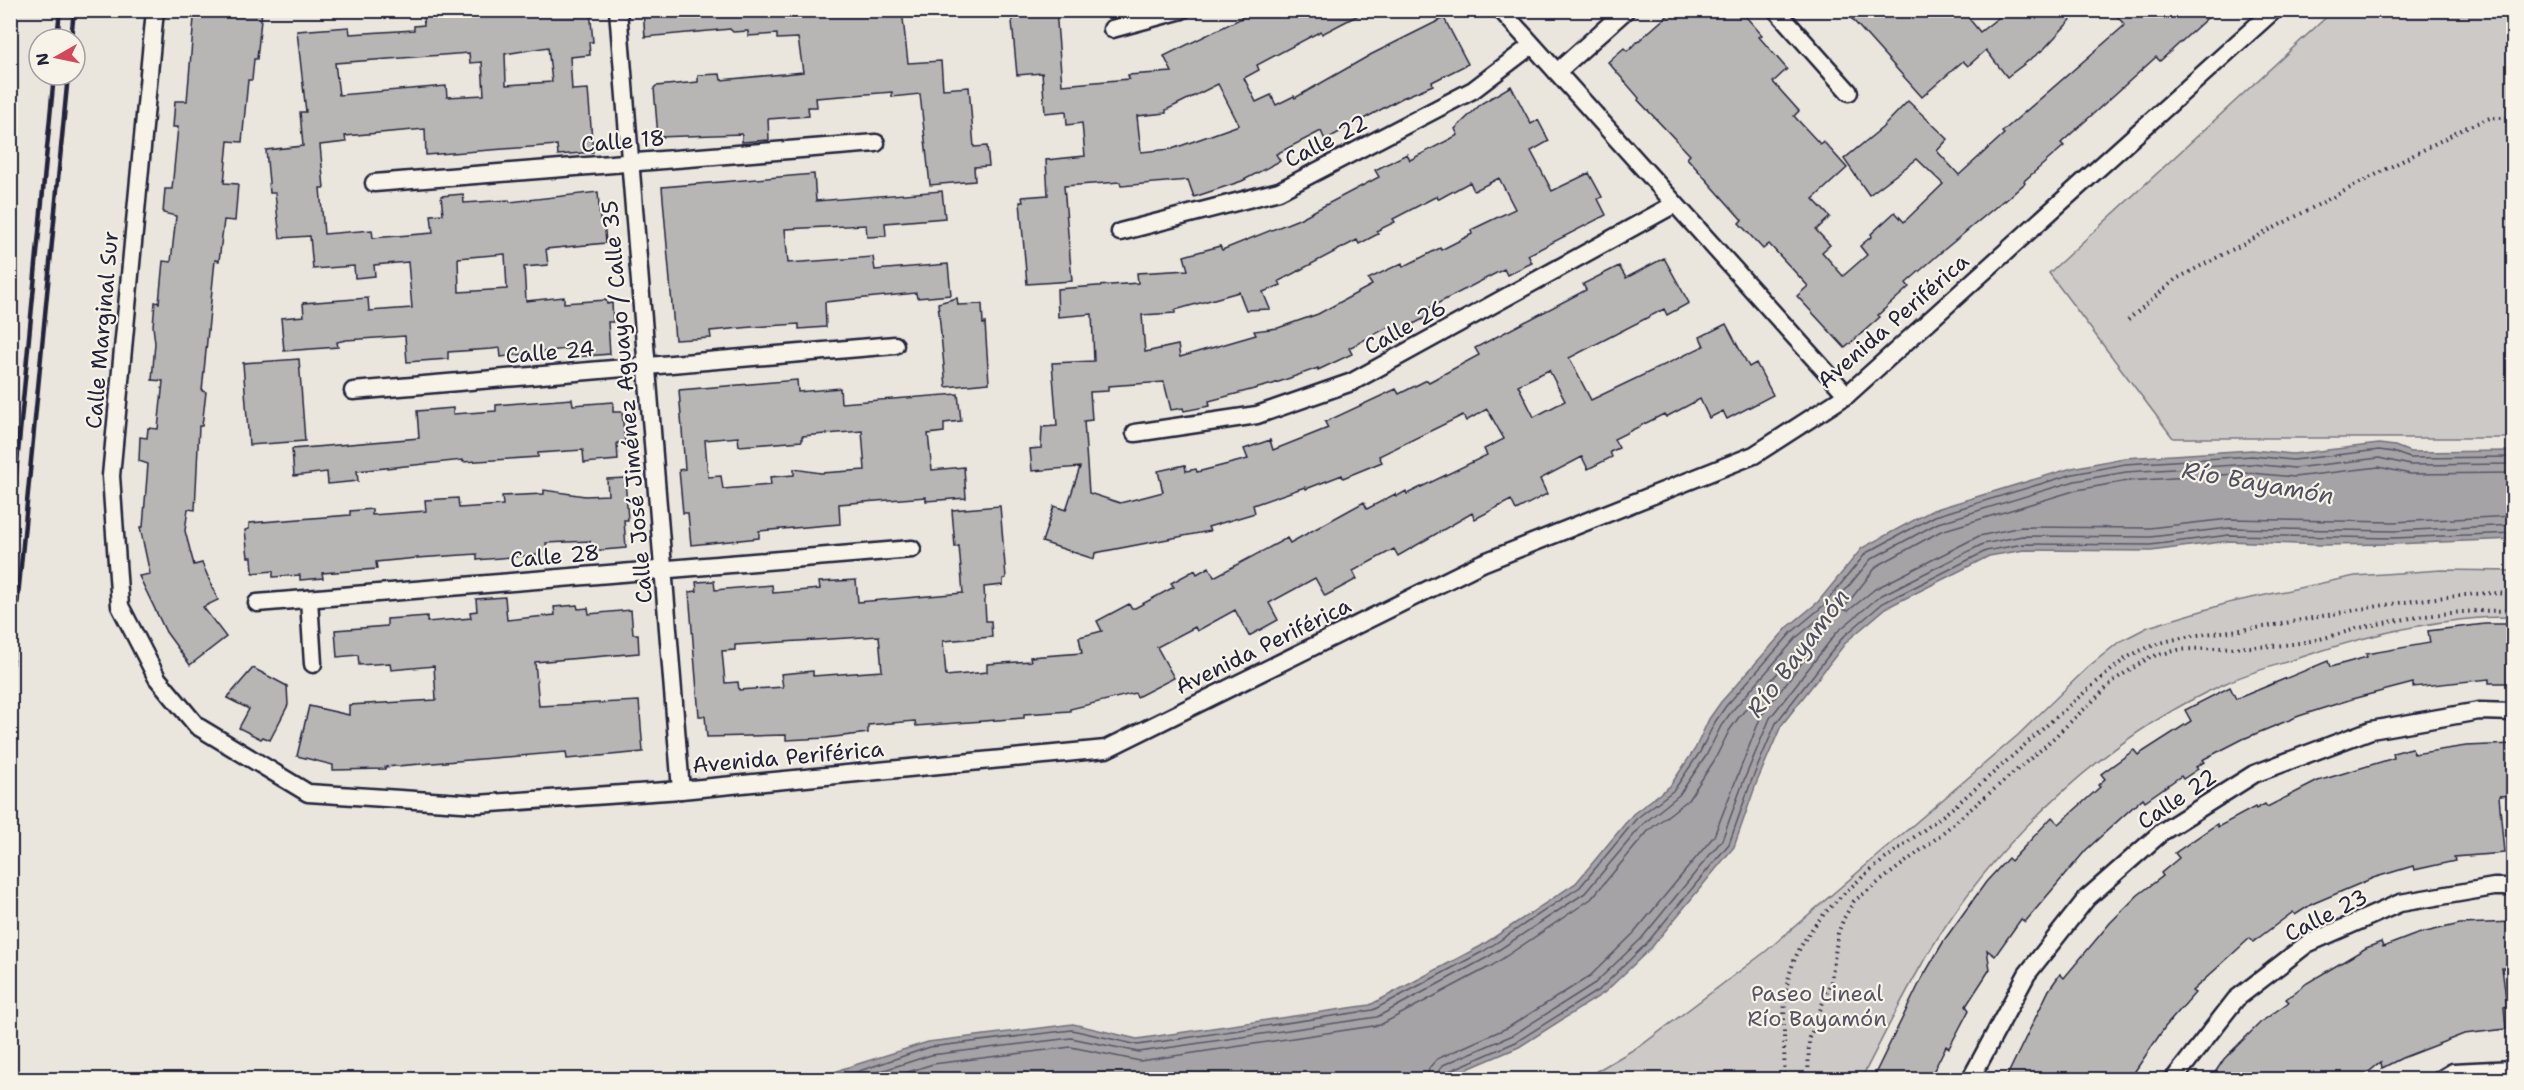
<svg xmlns="http://www.w3.org/2000/svg" width="2524" height="1090" viewBox="0 0 2524 1090" font-family="'Shantell Sans',sans-serif">
	<style>
		.green { fill: #cdc9c6; stroke: #787680; stroke-width: 1.5 }
		.water { fill: #a6a3a6; stroke: #716f7b; stroke-width: 1.5 }
		.lines { fill: none; stroke-linecap: round; stroke-linejoin: round }
		.shore { stroke: #575666; stroke-width: 1.5 }
		.stream { stroke: #716f7b; stroke-width: 7 }
		.building { fill: #b8b6b5; stroke: #22223b; stroke-width: 1.5; fill-rule: evenodd }
		.minor-casing { stroke: #22223b; stroke-width: 21 }
		.path { stroke: #22223b; stroke-width: 4; stroke-dasharray: 1.5 4.5; stroke-linecap: butt }
		.minor { stroke: #f7f3e8; stroke-width: 16 }
		.rail { stroke: #22223b; stroke-width: 4.5 }
		.labels { text-anchor: middle; dominant-baseline: central; stroke-width: 4.5; stroke-linejoin: round; paint-order: stroke }
		.street-label { font-size: 22px; fill: #22223b; stroke: #f7f3e8 }
		.park-label { font-size: 22px; fill: #555465; stroke: #f7f3e8 }
		.water-label { font-size: 24px; font-style: italic; fill: #504f60; stroke: #f7f3e8 }
	</style>
	<rect width="100%" height="100%" fill="#eae6de"/>
	<filter id="ink" filterUnits="userSpaceOnUse"><feTurbulence type="fractalNoise" baseFrequency=".0167" numOctaves="2"/><feDisplacementMap in="SourceGraphic" scale="12" xChannelSelector="R" yChannelSelector="G"/><feConvolveMatrix kernelMatrix="1 2 1 2 8 2 1 2 1" color-interpolation-filters="sRGB"/></filter>
	<g filter="url(#ink)">
		<g class="green">
			<polygon points="2333,11 2513,11 2513,438 2173,438 2049,273"/>
			<path d="M2441,570L2513,571V617C2446,616 2368,635 2305,656C2278,665 2249,672 2224,684C2110,735 1999,838 1934,944C1907,987 1885,1034 1861,1079H1583L1643,1044L1765,952L2018,735L2088,667L2119,642L2148,627L2228,603L2355,576Z"/>
		</g>
		<polygon class="water" points="2379,444 2395,446 2410,452 2513,451 2513,539 2394,544 2320,545 2229,541 2151,551 2024,550 1989,556 1886,608 1847,641 1781,726 1756,784 1734,847 1651,948 1604,993 1519,1047 1444,1079 819,1079 842,1069 928,1042 1073,1024 1137,1039 1370,1005 1481,946 1576,883 1633,814 1670,786 1695,749 1709,719 1721,702 1788,627 1818,602 1862,548 1933,510 2072,468 2124,458 2252,450 2293,454"/>
		<g class="lines">
			<g class="shore">
				<polyline points="2514,473 2410,474 2379,467 2294,477 2251,473 2127,481 2077,490 1941,531 1877,566 1843,609 1848,611 1875,589 1979,536 2021,527 2149,528 2229,519 2393,522 2514,516"/>
				<polyline points="833,1080 930,1047 1072,1030 1138,1045 1373,1010 1484,951 1580,887 1637,818 1674,790 1700,752 1715,722 1726,706 1792,632 1823,606 1866,553 1935,516 2073,474 2125,464 2252,456 2293,460 2379,450 2393,452 2410,458 2514,457"/>
				<polyline points="853,1080 931,1055 1071,1038 1139,1052 1377,1017 1488,957 1585,893 1643,824 1679,795 1706,756 1721,726 1732,711 1797,637 1828,611 1871,559 1938,523 2075,481 2126,472 2251,464 2294,468 2379,458 2410,465 2514,464"/>
				<polyline points="883,1080 933,1064 1071,1047 1140,1061 1380,1025 1493,965 1591,899 1649,830 1688,800 1714,761 1729,731 1739,717 1803,644 1819,631 1823,631 1823,635 1761,716 1714,836 1634,933 1590,976 1509,1027 1437,1059 1429,1068 1427,1080"/>
				<polyline points="1436,1080 1438,1072 1443,1065 1513,1035 1595,983 1641,939 1722,840 1744,780 1770,718 1837,632 1880,596 1983,544 2022,536 2150,537 2229,528 2394,531 2514,525"/>
				<polyline points="1444,1080 1447,1072 1516,1042 1600,989 1646,944 1729,844 1751,782 1776,723 1843,637 1883,603 1986,551 2023,544 2150,545 2229,535 2394,538 2514,533"/>
			</g>
			<polyline class="stream" points="2514,161 2514,214"/>
		</g>
		<g class="building">
			<polygon points="197,10 262,10 257,59 254,59 252,80 248,80 242,142 228,141 224,183 238,184 235,221 224,220 219,261 215,260 202,391 206,392 202,426 199,426 195,510 188,509 185,531 194,565 202,563 218,600 203,607 226,637 190,665 166,632 139,576 150,574 140,527 143,527 148,464 139,461 140,437 147,438 148,428 158,429 163,381 152,380 155,343 153,326 155,302 159,303 163,261 171,262 176,216 163,213 165,189 172,189 178,127 173,127 175,101 187,101 194,18 196,18"/>
			<path d="M454,10H590L593,42H589L590,55L570,57L572,90L588,89L593,152L558,155L557,145L426,155L425,129L345,136L346,142L320,145L324,188H320L324,234L372,230L373,238L433,233L431,215L443,214L441,196L463,194L464,203L509,200L510,202L598,192L600,220L604,219L606,243L546,249L548,265L524,267L526,301L564,297V303L606,300L607,304L612,303L613,322H608L610,354L575,357L574,348L501,357L500,348L491,349L448,352V359L407,362L405,336L346,340L337,342L338,347L284,351L281,318L304,316L303,303L368,298L369,311L412,308L408,262L374,265L375,276L355,278L354,266L313,269L310,236L280,238L275,193H270L266,150L303,146L300,112H306L297,31L349,27L350,34L414,30V26L424,25L423,13ZM548,47L552,82L506,85L505,54ZM469,53L470,63L482,62L484,95L447,97L446,86L339,95L335,63ZM505,254L507,289L459,292L458,258Z"/>
			<polygon points="643,10 902,10 908,63 941,61 943,89 969,87 974,147 987,146 989,166 974,167 975,181 930,185 920,94 892,97 892,92 816,98 817,107 808,107 809,116 768,119 769,140 742,142 742,134 658,137 654,88 656,86 698,82 698,75 720,74 721,80 803,72 798,38 777,39 777,34 748,36 748,31 733,32 730,29 645,37"/>
			<path d="M1011,10H1056L1062,85L1129,79L1128,75L1172,72L1164,56L1242,18L1238,10H1368L1322,34L1321,31L1257,65L1259,70L1244,78L1256,102L1271,95L1276,105L1294,96L1295,98L1372,54L1444,18L1468,64L1432,82L1433,85L1402,98L1325,140L1321,131L1276,154L1280,161L1242,181L1194,197L1188,180L1121,186L1120,182L1064,186L1072,281L1027,284L1020,202H1023L1022,197L1048,195L1046,160L1085,156L1082,123L1067,125L1066,111L1045,113L1042,73L1017,75ZM1218,84L1239,125L1172,149L1141,152L1137,116L1166,113V110Z"/>
			<polygon points="1674,10 1740,10 1762,35 1759,37 1787,69 1773,82 1799,111 1794,116 1820,144 1823,141 1847,168 1813,199 1830,217 1816,230 1830,245 1822,252 1843,276 1867,255 1860,246 1872,236 1871,234 1895,212 1904,222 1943,184 1917,159 1869,195 1844,159 1882,128 1908,101 1948,139 1937,151 1959,175 2004,134 2002,132 2125,25 2111,10 2216,10 2160,61 2156,57 2061,143 2064,146 2024,181 2025,183 2005,201 2004,200 1939,254 1906,283 1909,287 1878,315 1880,317 1845,348 1797,296 1808,286 1769,244 1763,249 1739,223 1742,220 1687,158 1690,155 1638,100 1639,98 1608,62 1624,48 1627,51"/>
			<polygon points="1844,10 1962,10 1980,32 2008,10 2080,10 2044,49 2007,77 1986,50 1968,66 1963,61 1922,97"/>
			<path d="M1511,86L1531,124L1538,120L1549,141L1531,151L1552,191L1589,173L1602,197L1598,199L1606,215L1528,255L1532,263L1507,275L1504,269L1425,310L1429,316L1396,333L1392,325L1349,348L1352,354L1318,370V368L1273,384L1209,401L1210,406L1184,411L1183,408L1171,410L1164,382L1108,386V391L1090,392L1092,420L1084,421L1089,493L1120,503L1144,497L1163,492L1158,471L1185,465L1186,471L1196,469L1197,472L1248,459L1244,449L1270,440L1273,450L1328,428L1325,422L1396,389L1399,394L1427,380L1429,382L1479,355L1475,348L1586,290L1583,284L1619,266L1626,278L1664,258L1689,303L1667,315L1664,309L1569,358L1591,400L1704,346L1700,337L1726,324L1749,367L1756,363L1773,395L1727,419L1723,411L1709,418L1700,399L1666,417L1664,414L1614,439L1619,448L1610,452L1612,457L1588,469L1582,457L1540,479L1547,494L1516,510L1511,500L1475,519L1472,513L1398,556L1394,549L1353,571L1357,579L1325,596L1315,578L1269,603L1278,620L1249,636L1235,610L1197,631L1195,627L1157,647L1174,678L1137,697L1135,693L1070,709V711L1024,714V718L916,726L915,721L868,725V733L826,738L786,740V735L707,737L705,716H699L689,592L697,591L696,582L714,581L715,590L772,585L773,593L820,589L819,582L856,580L858,602L963,593L959,546L955,547L952,510L1000,506L1006,578L1003,579V585L984,587L986,621H991L992,637L943,641L946,676L987,672V664L1031,661L1030,657L1082,653L1079,637L1102,631L1097,621L1129,604L1131,608H1135L1174,587L1171,583L1195,570L1197,574L1209,567L1214,577L1287,538L1290,543L1364,502L1367,509L1395,494L1396,497L1406,491L1407,494L1487,455L1484,449L1504,439L1487,409L1466,421L1463,415L1379,456L1382,462L1343,478L1342,475L1306,489L1305,487L1253,505L1255,513L1208,527L1210,531L1095,553L1094,559L1042,542L1054,506L1066,510L1080,467L1032,471L1030,449L1041,448L1042,427L1057,426L1052,363L1094,361L1092,314L1058,317L1057,289L1138,283L1137,273L1188,270L1184,256L1220,246L1222,250L1299,219L1379,177L1375,170L1407,154L1410,160L1458,135L1455,129L1482,103ZM1499,178L1515,209L1471,230L1472,234L1441,250L1440,248L1403,267L1402,263L1368,279L1372,285L1318,314L1278,328L1254,331L1256,335L1180,357L1178,345L1145,352L1142,315L1175,313V310L1239,292L1246,310L1270,309L1263,292L1281,285L1279,281L1357,240L1359,244L1378,234L1376,231L1395,222L1393,219L1437,196L1439,199L1470,182L1474,191ZM1549,370L1565,401L1534,417L1518,385ZM879,636L882,671L813,676V671L781,674L783,687L739,690L738,682L725,683L722,651L735,650V645Z"/>
			<polygon points="814,174 816,201 942,191 945,218 885,223 886,236 867,237 866,225 785,229 788,263 873,257 875,270 948,264 951,295 917,298 916,293 825,302 826,327 799,329 799,324 752,327 710,331 711,338 675,340 662,187"/>
			<polygon points="957,298 958,305 982,304 983,324 985,323 989,383 946,387 938,303"/>
			<polygon points="299,359 305,441 249,445 243,363"/>
			<path d="M797,380L798,392L840,388L841,403L958,394L961,421L944,423V432L928,434L932,470L964,467L966,498L926,501V497L839,504L840,524L759,531V538L691,545L688,513H683L679,470L685,469L679,390ZM862,431L865,470L821,473L794,469V475L770,477L771,485L723,489L721,476L708,477L705,440L738,437L739,446L802,441V436Z"/>
			<polygon points="572,399 573,405 613,402 613,412 622,412 625,442 617,443 618,460 584,463 583,450 538,453 538,457 463,462 463,460 357,471 358,481 328,484 327,472 294,476 292,449 419,438 417,411 453,408 453,414 496,411 496,405"/>
			<polygon points="625,478 628,520 624,520 626,548 591,551 590,541 546,543 547,554 477,560 477,554 417,558 376,562 377,569 322,573 323,578 300,580 300,575 273,577 273,571 253,573 252,557 248,557 245,530 249,529 249,523 350,515 350,511 372,509 372,515 426,511 425,500 458,498 459,508 503,505 502,496 544,494 544,490 585,496 608,495 607,479"/>
			<polygon points="505,597 507,620 555,615 554,607 577,605 578,609 588,608 589,614 631,610 633,634 638,634 639,653 535,662 539,706 639,701 643,752 567,759 566,752 385,767 385,769 333,770 333,765 297,756 309,706 349,715 349,705 436,700 434,666 391,670 390,663 359,665 358,655 337,657 335,630 387,626 387,619 427,616 427,622 471,618 470,612 477,611 476,599"/>
			<polygon points="2485,624 2514,624 2514,683 2489,683 2489,679 2413,687 2413,683 2352,699 2299,716 2243,739 2202,760 2204,762 2196,767 2198,769 2183,779 2181,776 2145,801 2143,798 2086,850 2025,922 2021,919 1995,956 1987,950 1990,969 1966,1006 1969,1010 1949,1048 1946,1046 1929,1080 1872,1080 1921,980 1945,939 1986,882 2008,858 2011,861 2052,817 2059,824 2100,787 2098,785 2105,779 2101,774 2134,750 2138,755 2191,721 2185,710 2230,687 2236,699 2328,661 2330,667 2367,657 2366,654 2430,643 2428,631"/>
			<polygon points="253,668 287,686 288,705 270,740 263,737 261,739 239,728 249,709 227,698"/>
			<polygon points="2514,744 2514,795 2499,796 2504,853 2454,857 2455,861 2414,870 2413,866 2373,878 2312,904 2295,915 2293,912 2253,942 2250,938 2192,991 2195,993 2165,1027 2129,1080 2005,1080 2049,990 2060,974 2064,978 2110,923 2138,895 2163,876 2161,873 2179,858 2175,853 2217,824 2218,827 2255,807 2256,809 2265,804 2267,807 2318,781 2394,758 2393,753 2412,748 2414,754 2466,746"/>
			<polygon points="2514,922 2514,968 2502,968 2507,1006 2504,1007 2506,1029 2464,1034 2402,1058 2382,1068 2381,1062 2359,1080 2210,1080 2224,1059 2261,1022 2289,1002 2286,999 2307,983 2366,948 2381,942 2383,947 2417,934 2460,924"/>
		</g>
		<g class="lines">
			<g class="minor-casing">
				<g id="minor">
					<polyline points="155,10 111,476 120,606 157,678 197,726 308,793 477,804 681,790 1106,749 1482,563 1754,455 1847,395 2274,10"/>
					<polyline points="618,10 681,790"/>
					<polyline points="1501,10 1847,395"/>
					<polyline points="1776,10 1849,92"/>
					<polyline points="1112,29 1182,10"/>
					<polyline points="1557,72 1626,10"/>
					<polyline points="374,183 876,143"/>
					<polyline points="1120,232 1279,191 1473,90 1532,45"/>
					<polyline points="353,391 895,345"/>
					<polyline points="1135,433 1257,415 1352,382 1675,204"/>
					<polyline points="309,599 313,664"/>
					<polyline points="257,603 912,549"/>
					<polyline points="1970,1080 2027,974 2087,898 2162,832 2254,774 2371,730 2479,711 2514,712"/>
					<polyline points="2173,1080 2236,999 2307,944 2400,903 2494,887 2514,887"/>
					<polyline points="2440,1080 2453,1072 2514,1069"/>
				</g>
			</g>
			<g class="path">
				<polyline points="2128,320 2176,279 2467,127 2490,118 2514,118"/>
				<path d="M1784,1080C1786,1037 1778,994 1797,954C1826,893 1905,847 1956,805C2013,757 2067,705 2125,659C2168,632 2222,634 2270,626C2329,615 2386,603 2446,597C2468,595 2491,591 2514,595"/>
				<path d="M1808,1080L1809,1040L1831,981L1838,933L1844,918L1854,901L1933,841L2044,747L2116,679L2150,657L2178,650C2223,646 2271,650 2315,640C2334,636 2353,629 2373,625C2418,616 2467,609 2514,611"/>
			</g>
			<use href="#minor" class="minor"/>
			<g class="rail">
				<polyline points="57,39 60,10"/>
				<polyline points="71,39 74,10"/>
				<polyline points="10,537 54,75"/>
				<polyline points="10,680 68,75"/>
			</g>
		</g>
	</g>
	<g class="labels">
		<g class="street-label">
			<text transform="translate(623 141) rotate(-5)">Calle 18</text>
			<text transform="translate(1326 141) rotate(-27)">Calle 22</text>
			<text transform="translate(1893 321) rotate(-41)">Avenida Periférica</text>
			<text transform="translate(1405 327) rotate(-29)">Calle 26</text>
			<text transform="translate(102 330) rotate(-85)">Calle Marginal Sur</text>
			<text transform="translate(550 352) rotate(-5)">Calle 24</text>
			<text transform="translate(627 402) rotate(-95)">Calle José Jiménez Aguayo / Calle 35</text>
			<text transform="translate(555 556) rotate(-5)">Calle 28</text>
			<text transform="translate(1263 646) rotate(-26)">Avenida Periférica</text>
			<text transform="translate(788 757) rotate(-5)">Avenida Periférica</text>
			<text transform="translate(2177 799) rotate(-34)">Calle 22</text>
			<text transform="translate(2326 915) rotate(-27)">Calle 23</text>
		</g>
		<g class="park-label">
			<text x="1817" y="993">Paseo Lineal<tspan x="1817" dy="25">Río Bayamón</tspan></text>
		</g>
		<g class="water-label">
			<text transform="translate(2258 483) rotate(10)">Río Bayamón</text>
			<text transform="translate(1798 653) rotate(-53)">Río Bayamón</text>
		</g>
	</g>
	<rect width="2524" height="1090" fill="none" stroke="#f7f3e8" stroke-width="36"/>
	<rect x="18" y="18" width="2488" height="1054" fill="none" stroke="#22223b" stroke-width="2" filter="url(#ink)"/>
	<g transform="translate(57 57) rotate(261)"><circle r="28" fill="#f7f3e8" stroke="#a29fa3" stroke-width="1.5"/>
	<path d="M0-4.5L10 22L0 15L-10 22Z" fill="#d1495b"/>
	<text y="-9" font-size="16" font-weight="bold" text-anchor="middle" fill="#22223b">N</text>
	</g>
</svg>
